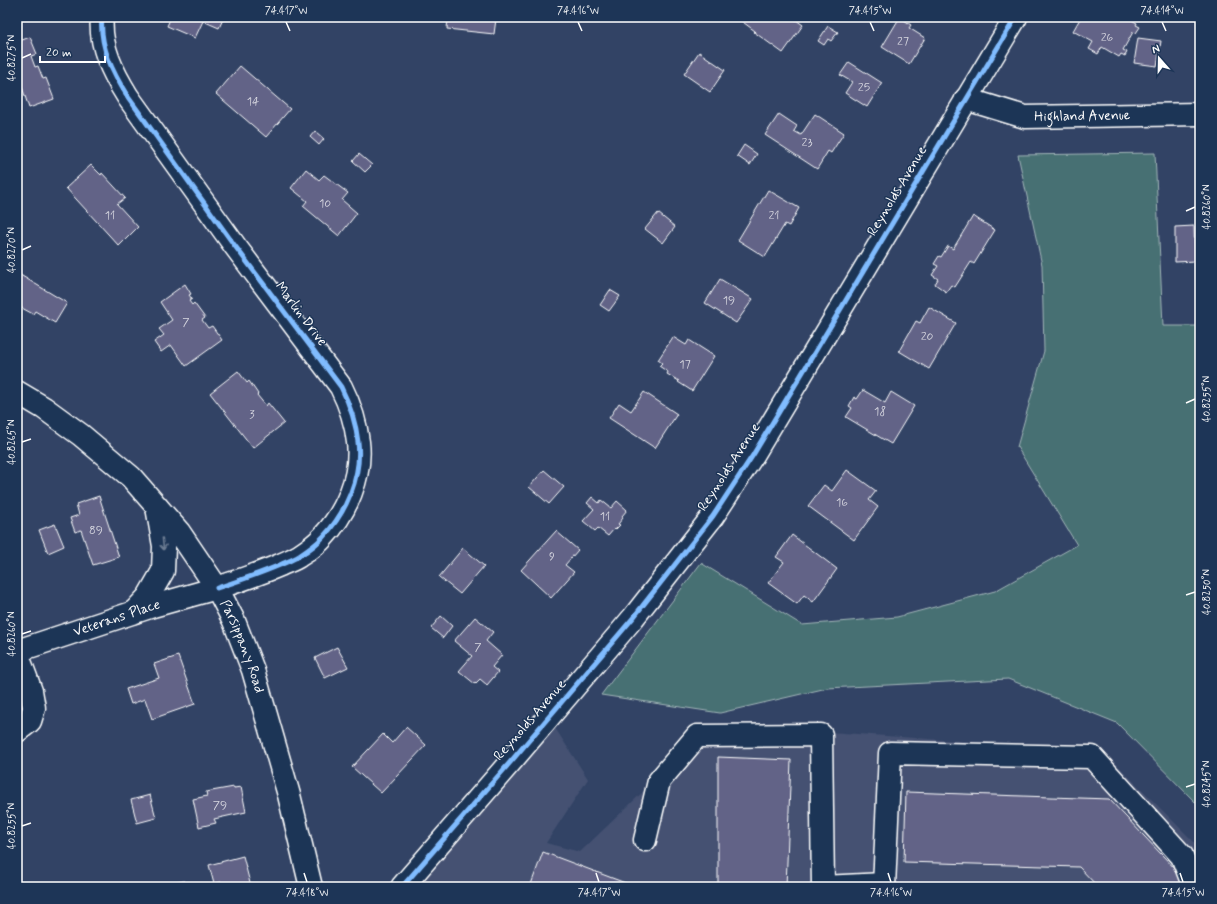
<svg xmlns="http://www.w3.org/2000/svg" width="1217" height="904" viewBox="0 0 1217 904" font-family="Mynerve,sans-serif">
	<style>
		.built { fill: #445172 }
		.green { fill: #476f73; stroke: #a3b7b9 }
		.building { fill: #626387; stroke: #fff }
		.lines { fill: none; stroke-linecap: round; stroke-linejoin: round }
		.minor-casing { stroke: #fff; stroke-width: 25 }
		.major-casing { stroke: #fff; stroke-width: 25 }
		.minor { stroke: #1d3557; stroke-width: 22 }
		.major { stroke: #1d3557; stroke-width: 22 }
		.cycleway-casing { stroke: #1d3557; stroke-width: 8 }
		.cycleway { stroke: #80bcff; stroke-width: 5 }
		.oneway { stroke: #6c7c92 }
		.ticks { fill: none; stroke: #fff; stroke-width: 1.5 }
		.labels { text-anchor: middle; dominant-baseline: central; stroke-width: 3; stroke-linejoin: round; paint-order: stroke }
		.number-label { font-size: 12px; fill: #d8d8e1 }
		.street-label { font-size: 14px; fill: #fff; stroke: #1d3557 }
		.neatline { fill: none; stroke: #fff; stroke-width: 1.5 }
		.ticks-label { font-size: 10px; text-anchor: middle; fill: #fff }
	</style>
	<rect width="100%" height="100%" fill="#324365"/>
	<filter id="ink" filterUnits="userSpaceOnUse"><feTurbulence type="fractalNoise" baseFrequency=".025" numOctaves="2"/><feDisplacementMap in="SourceGraphic" scale="8" xChannelSelector="R" yChannelSelector="G"/><feConvolveMatrix kernelMatrix="1 2 1 2 8 2 1 2 1" color-interpolation-filters="sRGB"/></filter>
	<g filter="url(#ink)">
		<polygon class="built" points="546,714 588,779 546,843 580,852 714,724 1103,751 1200,848 1200,887 394,887"/>
		<polygon class="green" points="1155,153 1163,326 1200,326 1200,807 1117,723 1008,679 827,688 720,713 601,695 701,563 802,625 897,617 995,591 1077,545 1017,447 1044,351 1042,265 1018,155"/>
		<g class="building">
			<polygon points="171,17 224,17 219,28 203,21 195,38 167,26"/>
			<polygon points="448,17 518,17 517,22 496,19 494,34 447,29"/>
			<polygon points="736,17 792,17 803,25 783,53 754,32 755,31"/>
			<polygon points="900,17 911,25 909,28 925,38 909,64 882,47"/>
			<polygon points="1081,17 1126,17 1137,23 1136,25 1140,27 1136,33 1133,32 1123,50 1127,52 1125,56 1121,54 1119,57 1102,47 1098,54 1089,49 1093,42 1073,31"/>
			<polygon points="828,26 838,32 831,41 828,39 824,45 818,41"/>
			<polygon points="30,37 37,54 31,56 35,67 38,66 43,79 46,78 54,99 29,108 22,87 17,89 17,42"/>
			<polygon points="1138,38 1161,41 1157,66 1134,63"/>
			<polygon points="699,52 725,70 710,92 684,74"/>
			<polygon points="849,62 882,83 867,107 845,93 852,82 840,75"/>
			<polygon points="240,66 290,109 266,137 216,94"/>
			<polygon points="779,114 797,126 794,131 801,135 815,114 844,133 831,153 828,151 817,169 765,135"/>
			<polygon points="315,131 324,139 319,145 310,137"/>
			<polygon points="744,145 757,154 750,165 737,156"/>
			<polygon points="359,154 372,165 365,172 353,161"/>
			<polygon points="91,165 101,175 102,173 125,198 117,204 138,227 119,246 66,188"/>
			<polygon points="306,169 319,180 324,175 348,193 342,200 357,213 339,236 303,206 307,201 291,188"/>
			<polygon points="1198,180 1200,180 1200,211"/>
			<polygon points="768,190 799,208 789,226 785,224 765,257 738,240"/>
			<polygon points="658,213 675,227 663,243 645,229"/>
			<polygon points="973,216 995,230 974,264 971,262 955,287 951,285 946,292 935,284 938,279 932,275 938,266 934,264 939,256 941,257 948,246 953,249"/>
			<polygon points="1194,226 1195,261 1175,262 1175,227"/>
			<polygon points="17,273 67,303 55,323 35,311 33,314 20,307 17,309"/>
			<polygon points="720,279 753,299 736,323 705,303"/>
			<polygon points="185,284 191,294 189,295 192,299 189,301 192,305 194,303 205,318 202,320 208,328 212,326 222,340 186,366 171,345 161,352 154,342 164,335 159,329 172,320 160,302"/>
			<polygon points="610,290 620,296 609,311 600,305"/>
			<polygon points="929,307 956,323 929,369 899,351 916,321 920,323"/>
			<polygon points="673,337 686,345 689,340 714,356 692,391 678,382 679,381 667,374 668,372 659,366 662,363 658,360"/>
			<polygon points="238,371 247,383 249,381 258,394 257,395 266,406 268,403 284,423 253,448 210,393"/>
			<polygon points="863,390 885,403 891,392 914,406 891,444 846,417 852,408 849,406 854,397 857,399"/>
			<polygon points="644,392 677,414 655,448 609,418 619,403 631,411"/>
			<polygon points="544,470 564,487 549,504 529,487"/>
			<polygon points="847,470 876,491 869,500 878,507 854,540 808,506 824,485 832,491"/>
			<polygon points="99,496 119,557 93,565 81,530 75,532 70,518 79,515 76,504"/>
			<polygon points="592,497 599,503 601,500 611,508 617,501 627,510 622,516 623,518 618,524 620,525 615,530 614,529 608,536 598,528 595,531 583,521 594,509 587,503"/>
			<polygon points="55,524 64,546 48,553 39,530"/>
			<polygon points="556,531 578,550 565,565 574,572 551,598 521,570"/>
			<polygon points="792,535 837,569 813,602 804,595 797,604 768,583 784,562 776,557"/>
			<polygon points="463,548 484,566 460,594 439,577"/>
			<polygon points="441,616 452,626 443,638 431,628"/>
			<polygon points="475,617 493,632 486,641 502,655 492,667 498,672 487,685 480,679 475,684 459,671 472,656 454,641"/>
			<polygon points="337,647 348,667 325,678 315,658"/>
			<polygon points="178,656 195,704 152,719 145,699 131,704 126,689 159,678 154,664"/>
			<polygon points="406,727 426,745 381,793 352,767 383,734 392,743"/>
			<polygon points="718,757 791,760 786,887 718,887"/>
			<polygon points="234,787 234,788 241,787 246,812 214,819 216,823 199,827 193,799 207,796 206,792"/>
			<polygon points="906,792 1109,799 1179,873 1186,887 1098,887 1079,867 904,862"/>
			<polygon points="150,795 156,818 137,823 131,800"/>
			<polygon points="543,852 636,887 530,887"/>
			<polygon points="243,856 251,887 222,887 221,882 214,884 209,865"/>
			<polygon points="184,881 185,887 166,887 165,885"/>
		</g>
		<g class="lines">
			<g class="minor-casing">
				<g id="minor">
					<path d="M102,17C99,46 113,73 128,97L235,246L341,387C350,405 356,423 358,442C362,476 346,513 323,537C317,544 307,551 299,556C293,560 286,562 280,565C259,574 238,581 217,588"/>
					<path id="s1" d="M966,99L1025,117L1200,114"/>
					<polyline points="17,653 31,691 34,708 30,721 17,731"/>
					<polyline points="645,840 659,781 697,736 821,735 823,887 884,884"/>
					<polyline points="402,887 513,759 633,618 713,516 753,455 1016,17"/>
					<polyline points="884,887 890,753 1092,757 1182,856 1194,887"/>
				</g>
			</g>
			<g class="major-casing">
				<g id="major">
					<path id="s2" d="M17,392L44,408L81,435L131,477L179,532L217,588L234,621L253,670L289,795L311,887"/>
					<polyline points="134,612 148,597 163,571 164,546 157,507"/>
					<path id="s3" d="M17,651L153,606L217,588"/>
				</g>
			</g>
			<use href="#minor" class="minor"/>
			<use href="#major" class="major"/>
			<g class="cycleway-casing">
				<g id="cycleway">
					<path d="M102,17C99,46 113,73 128,97L235,246L341,387C350,405 356,423 358,442C362,476 346,513 323,537C317,544 307,551 299,556C293,560 286,562 280,565C259,574 238,581 217,588"/>
					<polyline points="402,887 513,759 633,618 713,516 753,455 1016,17"/>
				</g>
			</g>
			<use href="#cycleway" class="cycleway"/>
		</g>
		<defs><path id="oneway-shaft" d="M-6 0H5M1.5-3L5.5 0L1.5 3" fill="none" stroke-width="1.6" stroke-linecap="round" stroke-linejoin="round"/></defs>
		<use class="oneway" href="#oneway-shaft" transform="translate(163 544) rotate(84)"/>
	</g>
	<path class="ticks" d="M286,22L290,31M578,22L582,31M870,22L874,31M1162,22L1166,31M22,58L31,54M1186,211L1195,207M22,250L31,246M1186,403L1195,399M22,442L31,439M1186,595L1195,592M22,634L31,631M1186,787L1195,784M22,826L31,823M304,873L307,882M596,873L599,882M888,873L891,882M1180,873L1183,882"/>
	<g class="labels">
		<g class="number-label">
			<text x="1107" y="38">26</text>
			<text x="903" y="42">27</text>
			<text x="864" y="88">25</text>
			<text x="253" y="102">14</text>
			<text x="807" y="143">23</text>
			<text x="325" y="204">10</text>
			<text x="110" y="216">11</text>
			<text x="774" y="216">21</text>
			<text x="729" y="301">19</text>
			<text x="186" y="323">7</text>
			<text x="927" y="337">20</text>
			<text x="685" y="365">17</text>
			<text x="880" y="412">18</text>
			<text x="252" y="415">3</text>
			<text x="842" y="503">16</text>
			<text x="605" y="517">11</text>
			<text x="96" y="531">89</text>
			<text x="552" y="557">9</text>
			<text x="478" y="648">7</text>
			<text x="220" y="806">79</text>
		</g>
		<g class="street-label">
			<text stroke="none"><textPath href="#s1" startOffset="119">Highland Avenue</textPath></text>
			<text transform="translate(897 191) rotate(-59)">Reynolds Avenue</text>
			<text transform="translate(301 314) rotate(53)">Marlin Drive</text>
			<text transform="translate(729 467) rotate(-57)">Reynolds Avenue</text>
			<text stroke="none"><textPath href="#s3" startOffset="105">Veterans Place</textPath></text>
			<text stroke="none"><textPath href="#s2" startOffset="347">Parsippany Road</textPath></text>
			<text transform="translate(530 720) rotate(-49)">Reynolds Avenue</text>
		</g>
	</g>
	<rect width="1217" height="904" fill="none" stroke="#1d3557" stroke-width="44"/>
	<g transform="translate(1159 58) rotate(340)" stroke="#1d3557" stroke-width="3" paint-order="stroke">
	<path d="M0-3L7 15L0 10L-7 15Z" fill="#ffffff"/>
	<text y="-6" font-size="11" font-weight="bold" text-anchor="middle" fill="#ffffff">N</text>
	</g>
	<path d="M40 56v6h65v-6" fill="none" stroke="#ffffff" stroke-width="2"/>
	<text x="46" y="56" font-size="12" fill="#ffffff" stroke="#1d3557" stroke-width="3" paint-order="stroke">20 m</text>
	<rect x="22" y="22" width="1173" height="860" class="neatline"/>
	<g class="ticks-label">
		<text x="286" y="14">74.417°W</text>
		<text x="578" y="14">74.416°W</text>
		<text x="870" y="14">74.415°W</text>
		<text x="1162" y="14">74.414°W</text>
		<text transform="translate(11 58) rotate(-90)" y="4">40.8275°N</text>
		<text transform="translate(1206 207) rotate(-90)" y="4">40.8260°N</text>
		<text transform="translate(11 250) rotate(-90)" y="4">40.8270°N</text>
		<text transform="translate(1206 399) rotate(-90)" y="4">40.8255°N</text>
		<text transform="translate(11 442) rotate(-90)" y="4">40.8265°N</text>
		<text transform="translate(1206 592) rotate(-90)" y="4">40.8250°N</text>
		<text transform="translate(11 634) rotate(-90)" y="4">40.8260°N</text>
		<text transform="translate(1206 784) rotate(-90)" y="4">40.8245°N</text>
		<text transform="translate(11 826) rotate(-90)" y="4">40.8255°N</text>
		<text x="307" y="896">74.418°W</text>
		<text x="599" y="896">74.417°W</text>
		<text x="891" y="896">74.416°W</text>
		<text x="1183" y="896">74.415°W</text>
	</g>
</svg>
